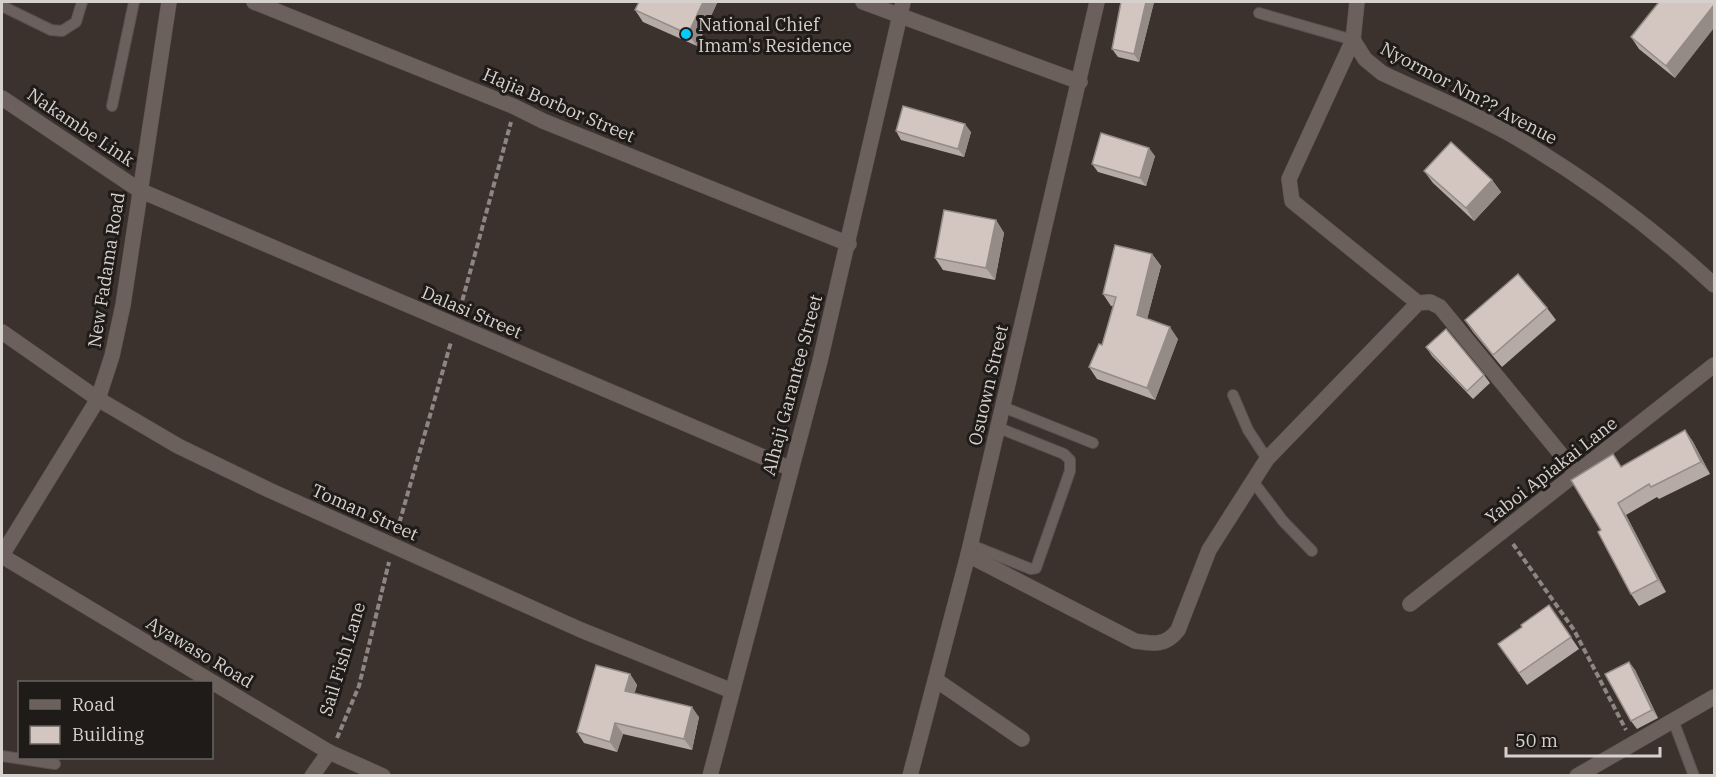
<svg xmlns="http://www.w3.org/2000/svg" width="1716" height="777" viewBox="0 0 1716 777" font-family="'IBM Plex Serif',serif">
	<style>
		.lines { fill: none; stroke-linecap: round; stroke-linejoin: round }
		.service-casing { stroke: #58504d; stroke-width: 12 }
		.minor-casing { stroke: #58504d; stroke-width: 16 }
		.path { stroke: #8d8682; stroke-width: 4; stroke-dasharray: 6 3; stroke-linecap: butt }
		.service { stroke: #6b605b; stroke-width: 10 }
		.minor { stroke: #6b605b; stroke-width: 15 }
		.wall { fill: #b5aaa6 }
		.shaded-wall { fill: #948b87 }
		.building { fill: #d3c6c1; stroke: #948b87; stroke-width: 1.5 }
		.poi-dot { fill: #04cbf9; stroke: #1f1b19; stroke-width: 2 }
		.labels { text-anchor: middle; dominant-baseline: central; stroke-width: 6; stroke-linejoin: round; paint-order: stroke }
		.poi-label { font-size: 18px; fill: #d7d1ce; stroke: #1f1b19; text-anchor: start }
		.street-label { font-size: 18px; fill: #d7d1ce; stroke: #1f1b19 }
	</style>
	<rect width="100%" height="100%" fill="#3b322e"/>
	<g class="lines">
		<g class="service-casing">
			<g id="service">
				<polyline points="2,6 51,30 62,31 76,22 82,2"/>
				<polyline points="1259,13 1353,40"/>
				<polyline points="112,106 134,2"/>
				<polyline points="1233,395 1248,430 1267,459"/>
				<polyline points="1003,407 1093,443"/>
				<polyline points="1252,480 1283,521 1312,551"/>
				<polyline points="971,545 1031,569 1036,568 1070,471 1070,460 1064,454 999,428"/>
				<polyline points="1673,720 1694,776"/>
				<polyline points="2,756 55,764"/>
			</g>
		</g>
		<g class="minor-casing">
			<g id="minor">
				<polyline points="254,2 515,107 543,121 849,244"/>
				<polyline points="863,2 1080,82"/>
				<polyline points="1357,2 1353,40 1289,179 1292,201 1418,303"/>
				<path d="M1353,40L1365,59L1382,73C1424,93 1469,111 1510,134C1584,177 1652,227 1714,285"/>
				<polyline points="2,98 139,190 789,468"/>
				<polyline points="2,332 98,399 178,446 269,490 581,630 732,691"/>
				<polyline points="2,555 98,399 112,356 123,305 169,2"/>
				<path d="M968,555L1135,641C1154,644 1166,646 1178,630L1209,550L1267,459L1418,303L1430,302L1440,307L1577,474"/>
				<polyline points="2,556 329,752 383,776"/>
				<polyline points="1410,604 1714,365"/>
				<polyline points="936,680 1022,739"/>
				<polyline points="312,776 329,752"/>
				<polyline points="710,776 820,361 903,2"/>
				<polyline points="910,776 968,555 1097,2"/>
				<polyline points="1577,776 1714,697"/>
			</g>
		</g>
		<g class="path">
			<polyline points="460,309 511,122"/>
			<polyline points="397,531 451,342"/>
			<polyline points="1513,544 1574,630 1626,730"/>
			<polyline points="337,738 359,686 389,562"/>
		</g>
		<use href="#service" class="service"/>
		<use href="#minor" class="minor"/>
	</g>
	<g class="wall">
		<polygon points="639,2 715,2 717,3 697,46 643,22 635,10"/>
		<polygon points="1121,2 1154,2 1139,62 1118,57 1112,49"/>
		<polygon points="1659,2 1675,78 1639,49 1631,37"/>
		<polygon points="896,131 971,132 964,157 901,140"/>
		<polygon points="1155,156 1146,186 1098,172 1092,164"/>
		<polygon points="1424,171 1492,180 1501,192 1474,221 1433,183"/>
		<polygon points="996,220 1004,233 995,280 943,270 935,258"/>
		<polygon points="1152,254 1161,266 1147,319 1178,339 1155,400 1097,379 1089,367 1102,345 1113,306 1111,306 1103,294"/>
		<polygon points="1547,308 1556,320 1502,367 1473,332 1465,320"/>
		<polygon points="1426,347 1484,375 1490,383 1473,399 1432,356"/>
		<polygon points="1685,430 1693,442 1710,474 1659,499 1657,497 1626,515 1666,592 1639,606 1631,594 1601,530 1622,467"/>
		<polygon points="1549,605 1579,649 1527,685 1498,644 1522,627"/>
		<polygon points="1629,662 1635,670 1658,718 1637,729 1631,721"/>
		<polygon points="630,674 637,685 634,694 699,717 692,750 623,734 617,752 584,743 577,732"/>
	</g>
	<g class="shaded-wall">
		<polygon points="703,2 715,2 717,3 697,46 688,34"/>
		<polygon points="1146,2 1154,2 1139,62 1134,54"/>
		<polygon points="1714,5 1714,28 1675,78 1666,66"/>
		<polygon points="965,124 971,132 964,157 958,149"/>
		<polygon points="1149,148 1155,156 1146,186 1140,178"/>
		<polygon points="1492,180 1501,192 1474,221 1466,208"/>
		<polygon points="996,220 1004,233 995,280 986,268"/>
		<polygon points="1152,254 1161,266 1145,327 1137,315"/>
		<polygon points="1170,327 1178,339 1155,400 1147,388"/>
		<polygon points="1685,430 1693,442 1710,474 1701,462"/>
		<polygon points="1618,503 1626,515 1666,592 1658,580"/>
		<polygon points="1629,662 1635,670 1658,718 1652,710"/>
		<polygon points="630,674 637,685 632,702 625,691"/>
		<polygon points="692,707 699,717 692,750 684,739"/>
		<polygon points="615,723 623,734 617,752 610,742"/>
	</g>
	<g class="building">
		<polygon points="639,2 703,2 688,34 635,10"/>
		<polygon points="1121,2 1146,2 1134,54 1112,49"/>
		<polygon points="1659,2 1714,2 1714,5 1666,66 1631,37"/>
		<polygon points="903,106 965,124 958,149 896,131"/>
		<polygon points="1101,133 1149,148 1140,178 1092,164"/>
		<polygon points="1451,142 1492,180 1466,208 1424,171"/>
		<polygon points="944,210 996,220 986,268 935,258"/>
		<polygon points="1115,245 1152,254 1137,315 1170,327 1147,388 1089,367 1099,344 1102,345 1116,297 1103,294"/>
		<polygon points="1518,274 1547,308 1493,355 1465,320"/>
		<polygon points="1446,329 1484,375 1467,391 1426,347"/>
		<polygon points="1685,430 1701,462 1651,487 1649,484 1618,503 1658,580 1631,594 1598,532 1601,530 1571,480 1613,454 1621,467"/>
		<polygon points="1549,605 1571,637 1519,673 1498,644 1522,627 1521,625"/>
		<polygon points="1629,662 1652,710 1631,721 1605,674"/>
		<polygon points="596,665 630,674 625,691 692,707 684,739 615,723 610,742 577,732"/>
	</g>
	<circle class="poi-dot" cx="686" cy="34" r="6"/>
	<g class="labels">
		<g class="poi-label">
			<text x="698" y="24">National Chief<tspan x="698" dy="21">Imam's Residence</tspan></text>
		</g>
		<g class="street-label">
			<text transform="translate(1469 93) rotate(28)">Nyormor Nm?? Avenue</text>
			<text transform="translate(559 105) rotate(23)">Hajia Borbor Street</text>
			<text transform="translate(81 127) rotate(34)">Nakambe Link</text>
			<text transform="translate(106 270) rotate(-81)">New Fadama Road</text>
			<text transform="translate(472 312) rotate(23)">Dalasi Street</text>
			<text transform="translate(792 385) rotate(-75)">Alhaji Garantee Street</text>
			<text transform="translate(988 385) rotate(-77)">Osuown Street</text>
			<text transform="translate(1551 470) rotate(-38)">Yaboi Apiakai Lane</text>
			<text transform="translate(365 512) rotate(24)">Toman Street</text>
			<text transform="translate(200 652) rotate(31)">Ayawaso Road</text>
			<text transform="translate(342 659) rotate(-73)">Sail Fish Lane</text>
		</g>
	</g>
	<rect width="1716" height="777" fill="none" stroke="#d7d1ce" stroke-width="6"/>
	<rect x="18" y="681" width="195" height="78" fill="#1f1b19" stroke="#696461" stroke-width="1.5"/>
	<rect x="30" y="700" width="30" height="9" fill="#6b605b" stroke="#696461" stroke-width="1.5"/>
	<text x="72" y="711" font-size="18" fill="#d7d1ce">Road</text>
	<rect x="30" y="726" width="30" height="18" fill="#d3c6c1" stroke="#696461" stroke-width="1.5"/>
	<text x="72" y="741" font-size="18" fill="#d7d1ce">Building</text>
	<path d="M1506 747v9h154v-9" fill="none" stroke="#d7d1ce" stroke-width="3"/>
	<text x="1515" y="747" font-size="18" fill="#d7d1ce" stroke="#1f1b19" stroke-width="4.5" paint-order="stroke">50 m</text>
</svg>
